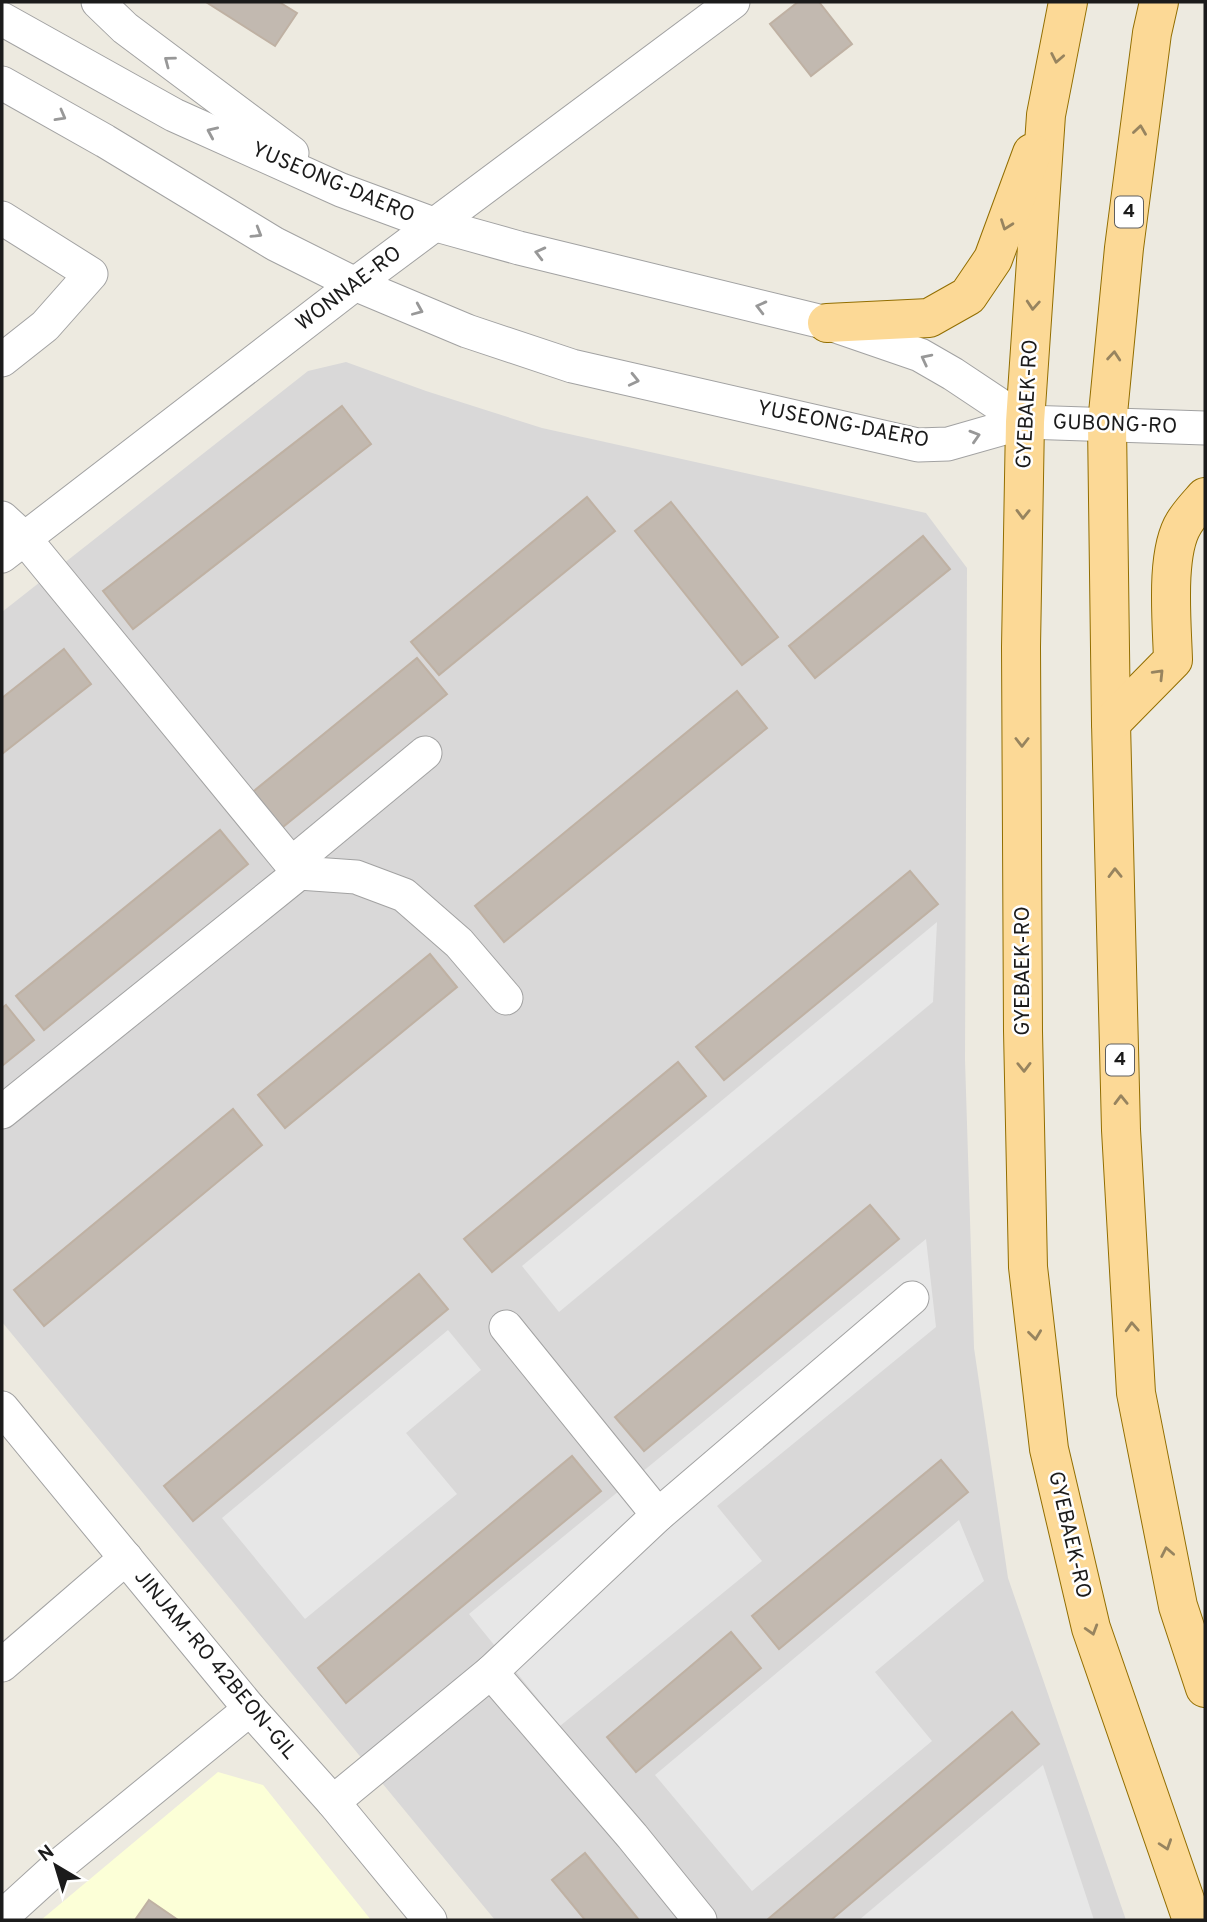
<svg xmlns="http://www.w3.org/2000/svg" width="1207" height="1922" viewBox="0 0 1207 1922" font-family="Overpass,sans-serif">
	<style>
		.residential { fill: #d9d8d8 }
		.education { fill: #fcffd7 }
		.parking { fill: #e7e7e7 }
		.building { fill: #c2b9b0; stroke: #bfb1a3; stroke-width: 2 }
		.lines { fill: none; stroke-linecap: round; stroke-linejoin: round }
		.minor-casing { stroke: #a2a2a2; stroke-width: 35 }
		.major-casing { stroke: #926e00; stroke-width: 40 }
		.minor { stroke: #fff; stroke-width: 33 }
		.major { stroke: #fcd996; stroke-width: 38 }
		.oneway { stroke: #97845f }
		.oneway2 { stroke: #989898 }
		.labels { text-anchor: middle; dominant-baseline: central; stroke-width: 5; stroke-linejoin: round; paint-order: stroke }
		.shield { fill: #fff; stroke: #5f5f5f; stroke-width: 2 }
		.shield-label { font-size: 19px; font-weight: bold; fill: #1b1b1b }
		.street-label { font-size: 21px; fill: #1b1b1b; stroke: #fff }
	</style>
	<rect width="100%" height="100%" fill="#edeae0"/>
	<polygon class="residential" points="346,362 426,391 542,428 926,513 967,568 965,1060 974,1348 1008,1578 1126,1920 495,1920 2,1322 2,612 308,371"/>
	<polygon class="education" points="218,1772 263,1785 371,1920 41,1920"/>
	<g class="parking">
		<polygon points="937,922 933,1002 559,1312 522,1266"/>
		<polygon points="926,1239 936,1327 717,1506 762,1561 560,1726 469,1614"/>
		<polygon points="448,1330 481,1370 406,1433 457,1494 305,1619 222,1518"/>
		<polygon points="959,1520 984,1581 875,1672 932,1741 752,1891 655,1775"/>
		<polygon points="1043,1765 1094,1920 859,1920"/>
	</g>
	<g class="building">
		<polygon points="206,2 279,2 297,13 275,46"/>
		<polygon points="798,2 819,2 852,44 811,76 770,24"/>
		<polygon points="342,406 371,444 133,629 103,591"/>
		<polygon points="587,497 615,531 439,675 411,642"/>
		<polygon points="671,502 778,637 742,665 635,531"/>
		<polygon points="923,536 950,569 815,678 789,646"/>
		<polygon points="64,649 91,684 2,754 2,698"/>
		<polygon points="417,658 447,694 273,835 244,799"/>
		<polygon points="737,691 767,728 504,942 475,906"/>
		<polygon points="220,830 248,864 44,1030 16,996"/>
		<polygon points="910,871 938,904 724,1080 696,1047"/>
		<polygon points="430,954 457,987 285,1128 258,1095"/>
		<polygon points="6,1005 34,1040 2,1066 2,1008"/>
		<polygon points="678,1062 706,1096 492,1272 464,1239"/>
		<polygon points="233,1109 262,1145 44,1326 14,1290"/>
		<polygon points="870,1205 899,1239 644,1451 615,1417"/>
		<polygon points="419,1274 448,1309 193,1521 164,1486"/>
		<polygon points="572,1456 601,1491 346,1703 318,1668"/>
		<polygon points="941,1460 968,1492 779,1649 752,1616"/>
		<polygon points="731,1632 761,1668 636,1772 607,1737"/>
		<polygon points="1012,1712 1039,1744 831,1920 767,1920"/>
		<polygon points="585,1853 639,1920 585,1920 552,1880"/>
		<polygon points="149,1900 178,1920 135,1920"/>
	</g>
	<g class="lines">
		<g class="minor-casing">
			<g id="minor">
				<polyline points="98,2 125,28 292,153"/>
				<polyline points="2,19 174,115 341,190 433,224 519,248 827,323 920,355 953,374 1025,422"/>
				<polyline points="2,83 105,141 275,244 355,284 467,331 572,366 918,445 948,444 1025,422 1205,428"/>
				<polyline points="2,218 91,274 45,326 2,360"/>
				<polyline points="2,518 25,539 299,873"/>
				<polyline points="2,556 355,284 733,2"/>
				<polyline points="291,864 425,753"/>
				<polyline points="2,1112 299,873 356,877 404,895 459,943 506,998"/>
				<polyline points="506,1327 658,1515"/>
				<polyline points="2,1408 250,1709 333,1802 430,1920"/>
				<polyline points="2,1665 126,1558"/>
				<polyline points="491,1672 632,1836 700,1920"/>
				<polyline points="333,1802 491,1672 658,1515 912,1298"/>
				<polyline points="2,1917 57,1867 250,1709"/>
			</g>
		</g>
		<g class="major-casing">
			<g id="major">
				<polyline points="1068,2 1046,115 1025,422 1021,647 1023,1031 1028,1267 1049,1449 1091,1628 1192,1920"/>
				<polyline points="1159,2 1152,33 1124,248 1107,424 1111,723 1121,1130 1136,1393 1178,1606 1205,1688"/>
				<polyline points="827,323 929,318 968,296 993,259 1032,153"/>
				<path d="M1111,723L1173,660C1172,623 1165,553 1184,523C1190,513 1198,505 1205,497"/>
			</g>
		</g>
		<use href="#minor" class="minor"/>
		<use href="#major" class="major"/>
	</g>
	<defs><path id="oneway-chevron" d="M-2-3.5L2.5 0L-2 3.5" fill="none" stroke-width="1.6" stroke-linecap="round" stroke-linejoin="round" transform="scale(1.75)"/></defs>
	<g class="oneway">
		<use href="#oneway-chevron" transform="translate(1057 58) rotate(101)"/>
		<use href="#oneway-chevron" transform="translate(1140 130) rotate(-82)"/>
		<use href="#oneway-chevron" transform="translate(1006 225) rotate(110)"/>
		<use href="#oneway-chevron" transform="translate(1033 305) rotate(94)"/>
		<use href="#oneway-chevron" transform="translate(1114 356) rotate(-85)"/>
		<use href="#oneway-chevron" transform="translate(1023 514) rotate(91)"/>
		<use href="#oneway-chevron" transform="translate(1159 674) rotate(-46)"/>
		<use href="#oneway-chevron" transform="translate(1022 742) rotate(90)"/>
		<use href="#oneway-chevron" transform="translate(1115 873) rotate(-91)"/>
		<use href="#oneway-chevron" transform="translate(1024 1067) rotate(89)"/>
		<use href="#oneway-chevron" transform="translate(1121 1100) rotate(-91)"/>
		<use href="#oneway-chevron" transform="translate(1132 1327) rotate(-93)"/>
		<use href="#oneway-chevron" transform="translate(1035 1335) rotate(83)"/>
		<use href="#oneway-chevron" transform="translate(1167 1552) rotate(-101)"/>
		<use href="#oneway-chevron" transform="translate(1092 1630) rotate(73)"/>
		<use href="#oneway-chevron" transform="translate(1166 1845) rotate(71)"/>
	</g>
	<g class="oneway2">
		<use href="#oneway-chevron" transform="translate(169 61) rotate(-143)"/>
		<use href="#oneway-chevron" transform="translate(61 116) rotate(29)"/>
		<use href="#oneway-chevron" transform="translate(212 132) rotate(-156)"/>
		<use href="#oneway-chevron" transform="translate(257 233) rotate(31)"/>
		<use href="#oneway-chevron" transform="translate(540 253) rotate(-166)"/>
		<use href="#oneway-chevron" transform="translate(761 307) rotate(-166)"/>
		<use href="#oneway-chevron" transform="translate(418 310) rotate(23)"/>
		<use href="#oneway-chevron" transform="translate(926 359) rotate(-153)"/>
		<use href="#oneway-chevron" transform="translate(634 380) rotate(13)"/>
		<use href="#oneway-chevron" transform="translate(975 436) rotate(-17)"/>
	</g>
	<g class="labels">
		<g class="shield">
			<rect x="1115" y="196.5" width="28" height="31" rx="5"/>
			<rect x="1106" y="1044.5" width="28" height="31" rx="5"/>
		</g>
		<g class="shield-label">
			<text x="1129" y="212">4</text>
			<text x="1120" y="1060">4</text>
		</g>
		<g class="street-label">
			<text transform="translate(333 183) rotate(23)">YUSEONG-DAERO</text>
			<text transform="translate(349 289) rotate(-37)">WONNAE-RO</text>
			<text transform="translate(1028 404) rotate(-87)">GYEBAEK-RO</text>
			<text transform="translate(843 425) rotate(11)">YUSEONG-DAERO</text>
			<text transform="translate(1115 425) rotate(2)">GUBONG-RO</text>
			<text transform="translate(1023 971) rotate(-90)">GYEBAEK-RO</text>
			<text transform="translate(1069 1535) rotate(77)">GYEBAEK-RO</text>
			<text transform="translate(215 1665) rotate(50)">JINJAM-RO 42BEON-GIL</text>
		</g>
	</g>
	<rect width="1207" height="1922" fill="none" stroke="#1b1b1b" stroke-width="7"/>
	<g transform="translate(56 1866) rotate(322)" stroke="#ffffff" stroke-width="5" paint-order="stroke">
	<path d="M0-5L12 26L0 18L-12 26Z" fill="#1b1b1b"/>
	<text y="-10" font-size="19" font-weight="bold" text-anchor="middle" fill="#1b1b1b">N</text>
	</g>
</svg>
